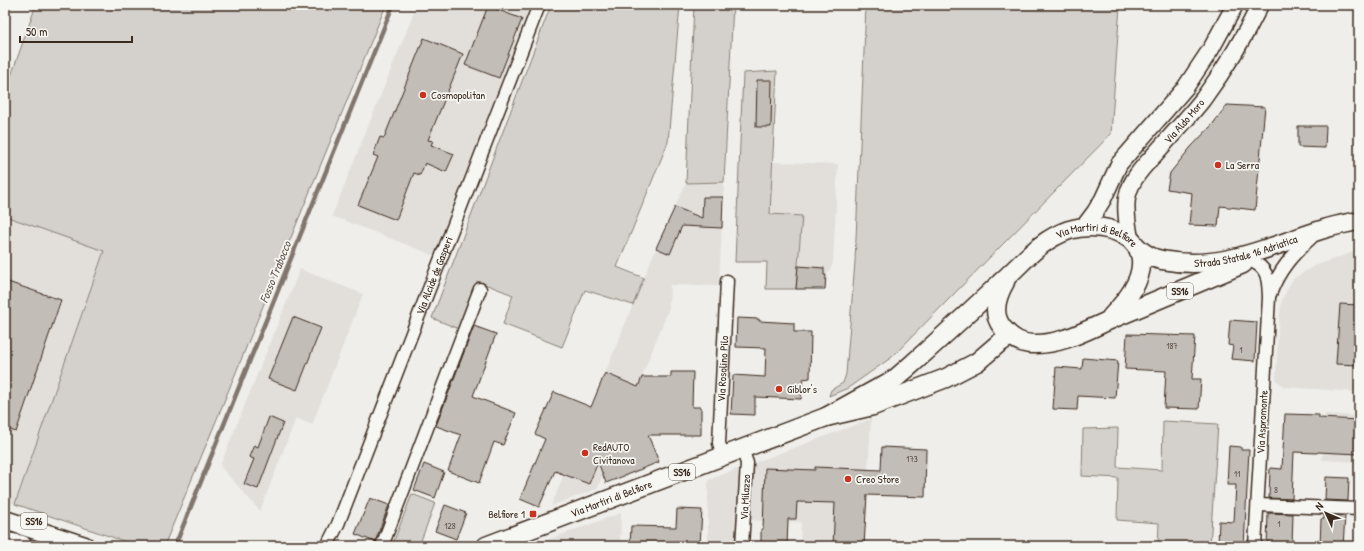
<svg xmlns="http://www.w3.org/2000/svg" width="1364" height="551" viewBox="0 0 1364 551" font-family="'Patrick Hand',sans-serif">
	<style>
		.built { fill: #e2dfdb }
		.green { fill: #d4d1cc; stroke: #887e75 }
		.lines { fill: none; stroke-linecap: round; stroke-linejoin: round }
		.stream { stroke: #81766d; stroke-width: 4.5 }
		.building { fill: #c2bdb7; stroke: #3b2a1e }
		.street-casing { stroke: #3b2a1e; stroke-width: 15 }
		.secondary-casing { stroke: #3b2a1e; stroke-width: 19 }
		.primary-casing { stroke: #3b2a1e; stroke-width: 21 }
		.highway-casing { stroke: #3b2a1e; stroke-width: 24 }
		.street { stroke: #f6f6f2; stroke-width: 12 }
		.secondary { stroke: #f6f6f2; stroke-width: 16 }
		.primary { stroke: #f6f6f2; stroke-width: 18 }
		.highway { stroke: #f6f6f2; stroke-width: 21 }
		.poi-dot { fill: #c8321e; stroke: #f6f6f2; stroke-width: 1.5 }
		.labels { text-anchor: middle; dominant-baseline: central; stroke-width: 3.5; stroke-linejoin: round; paint-order: stroke }
		.number-label { font-size: 9px; fill: #5d4f44 }
		.shield { fill: #f6f6f2; stroke: #73675e; stroke-width: 1 }
		.shield-label { font-size: 10px; font-weight: bold; fill: #3b2a1e }
		.poi-label { font-size: 11px; fill: #3b2a1e; stroke: #f6f6f2; text-anchor: start }
		.street-label { font-size: 11px; fill: #3b2a1e; stroke: #f6f6f2 }
		.water-label { font-size: 12px; font-style: italic; fill: #64564c; stroke: #f6f6f2 }
	</style>
	<rect width="100%" height="100%" fill="#efeeea"/>
	<filter id="ink" filterUnits="userSpaceOnUse"><feTurbulence type="fractalNoise" baseFrequency=".025" numOctaves="2"/><feDisplacementMap in="SourceGraphic" scale="8" xChannelSelector="R" yChannelSelector="G"/><feConvolveMatrix kernelMatrix="1 2 1 2 8 2 1 2 1" color-interpolation-filters="sRGB"/></filter>
	<g filter="url(#ink)">
		<g class="built">
			<polygon points="417,5 528,5 538,9 441,258 332,216"/>
			<polygon points="772,162 838,164 833,262 831,268 826,275 825,289 796,289 770,214"/>
			<polygon points="724,182 719,286 670,285 669,308 597,489 551,506 656,248 686,183"/>
			<polygon points="5,216 104,250 15,504 5,501"/>
			<polygon points="1359,250 1359,392 1284,387 1276,380 1278,329 1282,299 1293,279 1314,266"/>
			<polygon points="300,269 363,294 312,425 296,418 260,511 220,466"/>
			<polygon points="1325,414 1359,416 1359,462 1322,460"/>
			<polygon points="871,419 864,546 800,546 801,522 744,520 742,546 708,546 708,480"/>
			<polygon points="621,513 620,546 536,546 536,544"/>
		</g>
		<g class="green">
			<polygon points="36,5 386,5 214,426 164,546 138,546 15,504 104,251 5,216 5,93"/>
			<polygon points="551,5 680,5 668,142 617,267 644,278 633,305 585,290 562,347 503,324 513,295 477,281 459,329 432,318"/>
			<polygon points="694,5 733,5 724,182 686,183"/>
			<polygon points="866,5 1120,5 1111,134 892,357 848,388 829,396 831,390 843,383 846,374 855,262"/>
			<polygon points="777,71 770,214 802,216 796,289 766,289 767,262 735,262 743,73"/>
			<polygon points="1163,421 1218,424 1210,546 1158,546 1159,523 1117,520 1118,478 1082,476 1083,429 1118,428 1117,467 1162,470"/>
			<polygon points="412,494 435,503 419,546 392,546"/>
		</g>
		<g class="lines">
			<polyline class="stream" points="175,546 393,5"/>
		</g>
		<g class="building">
			<polygon points="488,6 522,19 499,78 465,65"/>
			<polygon points="424,38 463,54 428,140 433,141 431,145 454,154 446,172 425,163 420,175 414,173 396,220 358,205 378,157 373,155 380,137 384,138"/>
			<polygon points="757,80 772,80 771,127 756,127"/>
			<polygon points="1227,105 1265,107 1255,210 1220,206 1218,226 1189,225 1192,193 1167,189 1170,173 1191,147 1212,125"/>
			<polygon points="1298,126 1326,126 1325,148 1298,147"/>
			<polygon points="703,197 723,197 722,228 682,226 670,254 656,248 675,207 702,218"/>
			<polygon points="798,266 824,268 824,275 826,275 825,289 796,289"/>
			<polygon points="5,281 61,300 16,432 5,428"/>
			<polygon points="1340,304 1359,305 1359,365 1336,364"/>
			<polygon points="293,317 321,328 297,390 268,379"/>
			<polygon points="737,318 759,319 759,321 794,323 794,332 811,332 810,378 803,379 801,399 755,397 755,415 731,414 733,375 765,377 766,348 736,347"/>
			<polygon points="1230,320 1257,322 1255,361 1231,359 1233,346 1228,345"/>
			<polygon points="474,326 496,334 473,396 516,413 503,445 494,442 479,483 448,471 461,435 436,426"/>
			<polygon points="1127,334 1195,336 1192,379 1201,379 1199,409 1164,408 1166,371 1125,369"/>
			<polygon points="1083,358 1118,361 1115,398 1078,396 1077,410 1053,409 1056,367 1082,369"/>
			<polygon points="671,372 693,372 692,407 701,407 701,435 648,435 659,462 606,483 598,462 589,484 555,471 539,507 520,499 545,439 535,434 554,392 591,407 605,373 638,387 642,377 671,377"/>
			<polygon points="1285,414 1319,415 1319,418 1359,420 1359,454 1318,452 1317,453 1294,452 1292,499 1269,498 1270,468 1282,469"/>
			<polygon points="269,417 283,423 258,489 244,484 254,459 249,457 254,445 258,447"/>
			<polygon points="1229,446 1241,447 1241,450 1249,450 1244,546 1218,546 1219,521 1234,522 1236,485 1227,485"/>
			<polygon points="882,447 926,449 925,497 867,495 864,546 833,546 835,503 797,502 796,519 788,519 787,546 761,546 761,529 763,529 765,468 815,470 815,467 881,470"/>
			<polygon points="424,464 444,472 435,498 414,490"/>
			<polygon points="1326,477 1349,478 1348,501 1325,500"/>
			<polygon points="370,498 389,505 375,542 355,534"/>
			<polygon points="445,505 466,513 456,539 435,531"/>
			<polygon points="677,509 702,510 700,545 655,543 655,546 630,546 631,526 676,527"/>
			<polygon points="1268,513 1293,514 1292,546 1267,546"/>
			<polygon points="1324,515 1345,516 1343,546 1320,546 1321,519 1324,519"/>
		</g>
		<g class="lines">
			<g class="street-casing">
				<g id="street">
					<path d="M1251,261C1269,268 1268,280 1269,297L1255,546"/>
					<path d="M1270,294C1279,270 1292,255 1311,238"/>
					<polyline points="742,449 747,463 742,546"/>
					<path id="s1" d="M723,456L719,443L727,281"/>
					<polyline points="1258,505 1359,509"/>
					<path id="s2" d="M327,546L338,524L539,5"/>
					<polyline points="382,546 480,289"/>
				</g>
			</g>
			<g class="secondary-casing">
				<g id="secondary">
					<polyline points="1083,228 1095,212 1103,199 1119,164 1185,88 1211,49 1235,5"/>
					<path id="s3" d="M1130,239C1128,227 1124,206 1128,194C1132,178 1144,166 1155,154C1171,136 1188,118 1203,99C1225,69 1244,38 1260,5"/>
				</g>
			</g>
			<g class="primary-casing">
				<g id="primary">
					<path d="M1005,282C997,296 991,313 1002,327C1010,337 1020,344 1033,344C1064,345 1092,327 1119,316C1160,299 1201,282 1243,264"/>
					<path d="M1111,317C1125,302 1143,281 1141,260C1141,256 1139,252 1138,248"/>
					<path id="s4" d="M826,417L882,386L896,378L911,365C941,338 971,311 1000,283C1024,262 1038,241 1069,230C1089,224 1114,227 1130,239C1133,242 1135,245 1138,248C1145,254 1154,259 1162,260C1222,272 1269,246 1324,229C1333,226 1343,224 1353,222"/>
					<polyline points="5,520 85,546"/>
					<path id="s5" d="M486,546L826,417L873,406L946,378L977,362L998,344L1010,336"/>
				</g>
			</g>
			<g class="highway-casing">
				<polyline id="highway" points="5,543 21,546"/>
			</g>
			<use href="#street" class="street"/>
			<use href="#secondary" class="secondary"/>
			<use href="#primary" class="primary"/>
			<use href="#highway" class="highway"/>
		</g>
	</g>
	<g class="poi-dot">
		<circle cx="423" cy="95" r="4"/>
		<circle cx="1218" cy="165" r="4"/>
		<circle cx="779" cy="389" r="4"/>
		<circle cx="585" cy="453" r="4"/>
		<circle cx="848" cy="479" r="4"/>
		<rect x="529" y="510" width="8" height="8" rx="2"/>
	</g>
	<g class="labels">
		<g class="number-label">
			<text x="1172" y="346">187</text>
			<text x="1241" y="350">1</text>
			<text x="912" y="459">173</text>
			<text x="1237" y="474">11</text>
			<text x="1276" y="490">8</text>
			<text x="1279" y="524">1</text>
			<text x="450" y="526">128</text>
		</g>
		<g class="shield">
			<rect x="1167" y="283" width="26" height="16" rx="3"/>
			<rect x="669" y="464" width="26" height="16" rx="3"/>
			<rect x="21" y="513" width="26" height="16" rx="3"/>
		</g>
		<g class="shield-label">
			<text x="1180" y="291">SS16</text>
			<text x="682" y="472">SS16</text>
			<text x="34" y="521">SS16</text>
		</g>
		<g class="poi-label">
			<text x="431" y="95">Cosmopolitan</text>
			<text x="1226" y="165">La Serra</text>
			<text x="787" y="389">Giblor's</text>
			<text x="593" y="447">RedAUTO<tspan x="593" dy="13">Civitanova</tspan></text>
			<text x="856" y="479">Creo Store</text>
			<text x="525" y="514" text-anchor="end">Belfiore 1</text>
		</g>
		<g class="street-label">
			<text stroke="none"><textPath href="#s3" startOffset="138">Via Aldo Moro</textPath></text>
			<text stroke="none"><textPath href="#s4" startOffset="338">Via Martiri di Belfiore</textPath></text>
			<text stroke="none"><textPath href="#s4" startOffset="497">Strada Statale 16 Adriatica</textPath></text>
			<text stroke="none"><textPath href="#s2" startOffset="291">Via Alcide de Gasperi</textPath></text>
			<text stroke="none"><textPath href="#s1" startOffset="88">Via Rosolino Pilo</textPath></text>
			<text transform="translate(1262 422) rotate(-87)">Via Aspromonte</text>
			<text transform="translate(745 497) rotate(-87)">Via Milazzo</text>
			<text stroke="none"><textPath href="#s5" startOffset="134">Via Martiri di Belfiore</textPath></text>
		</g>
		<g class="water-label">
			<text transform="translate(275 272) rotate(-68)">Fosso Trabocco</text>
		</g>
	</g>
	<rect width="1364" height="551" fill="none" stroke="#f6f6f2" stroke-width="20"/>
	<rect x="10" y="10" width="1344" height="531" fill="none" stroke="#3b2a1e" stroke-width="1.5" filter="url(#ink)"/>
	<g transform="translate(1326 513) rotate(314)" stroke="#f6f6f2" stroke-width="3" paint-order="stroke">
	<path d="M0-3L7 15L0 10L-7 15Z" fill="#3b2a1e"/>
	<text y="-6" font-size="11" font-weight="bold" text-anchor="middle" fill="#3b2a1e">N</text>
	</g>
	<path d="M20 36v6h112v-6" fill="none" stroke="#3b2a1e" stroke-width="2"/>
	<text x="26" y="36" font-size="12" fill="#3b2a1e" stroke="#f6f6f2" stroke-width="3" paint-order="stroke">50 m</text>
</svg>
